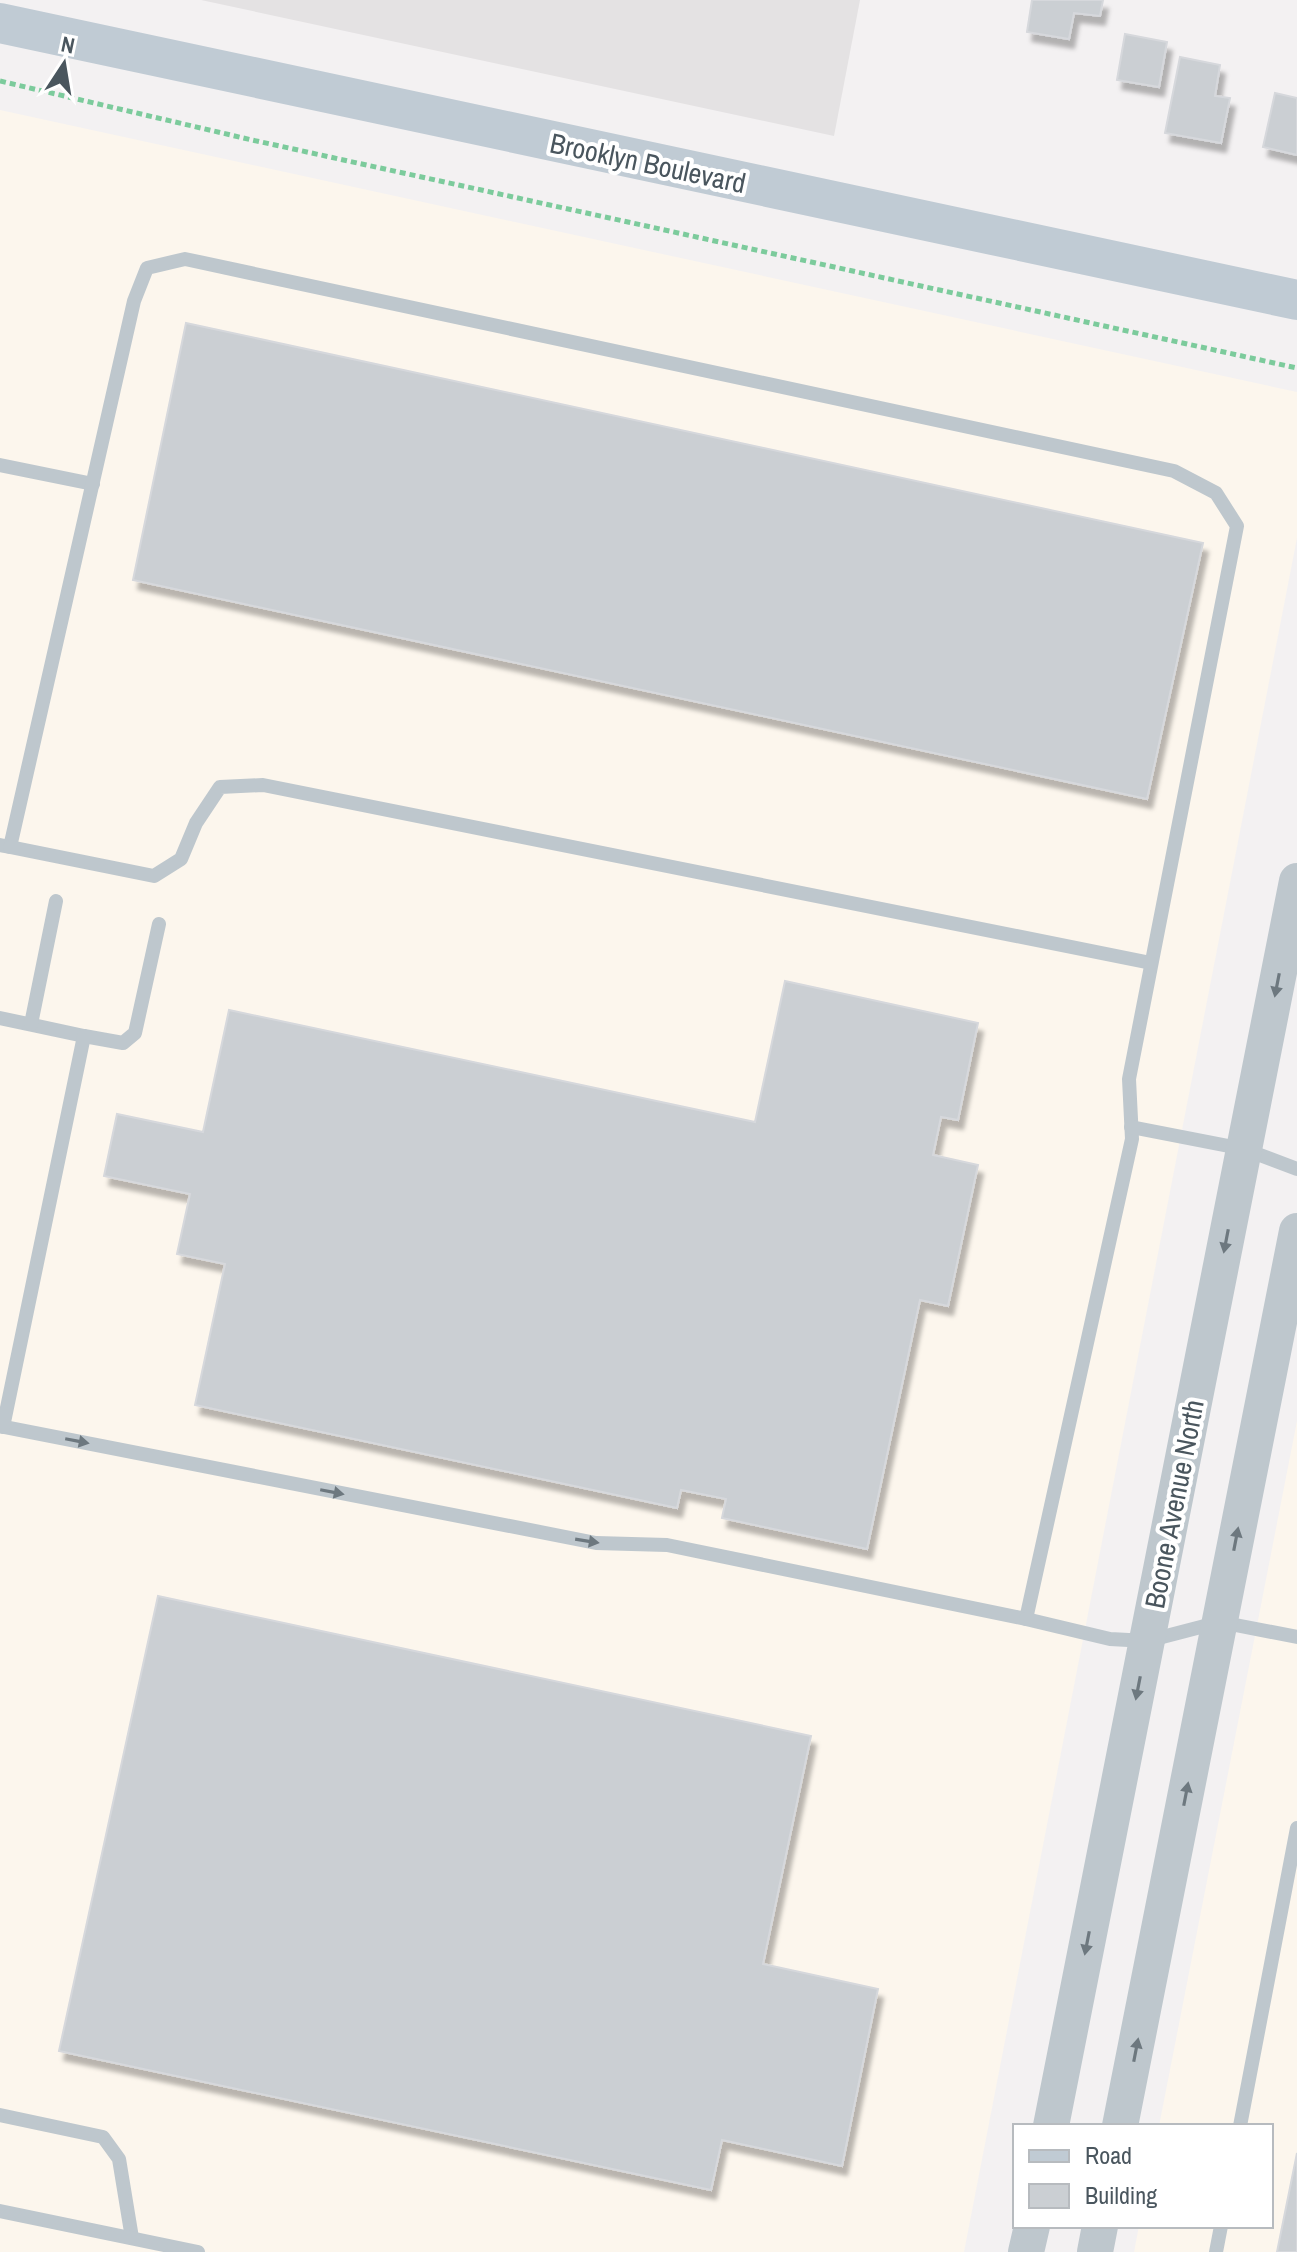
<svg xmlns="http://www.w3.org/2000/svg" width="1297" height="2252" viewBox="0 0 1297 2252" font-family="'Archivo Narrow',sans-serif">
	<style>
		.commercial { fill: #fcf6ed }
		.education { fill: #e4e2e3 }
		.building { fill: #cbcfd3; stroke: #d6d8dc; stroke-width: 2; filter: url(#shadow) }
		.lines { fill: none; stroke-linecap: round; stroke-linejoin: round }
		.path { stroke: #7ccb9c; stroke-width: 5; stroke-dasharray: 6 4; stroke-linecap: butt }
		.service { stroke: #bec7cd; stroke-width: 14 }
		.tertiary { stroke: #bec7cd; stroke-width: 36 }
		.secondary { stroke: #c0cbd4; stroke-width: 40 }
		.oneway { fill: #6d787f }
		.labels { text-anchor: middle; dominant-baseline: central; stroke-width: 8; stroke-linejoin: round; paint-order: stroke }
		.street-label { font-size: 28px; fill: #4a565e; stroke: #fff }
	</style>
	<defs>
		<filter id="shadow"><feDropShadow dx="5" dy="9" stdDeviation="2" flood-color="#0004"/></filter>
	</defs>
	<rect width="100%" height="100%" fill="#f3f1f2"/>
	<g class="commercial">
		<polygon points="0,110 1297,392 1297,538 964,2252 0,2252"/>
		<polygon points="1297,1421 1297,2252 1134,2252 1139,2226 1271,2226 1271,2126 1159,2126"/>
	</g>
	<polygon class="education" points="201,0 860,0 834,136"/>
	<g class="building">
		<polygon points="1032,0 1103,0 1100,16 1074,13 1069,39 1027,32"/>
		<polygon points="1125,34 1167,42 1159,87 1117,80"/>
		<polygon points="1180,57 1220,65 1215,96 1230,98 1221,143 1165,133"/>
		<polygon points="1275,93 1297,98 1297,155 1263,147"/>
		<polygon points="186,323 1203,543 1147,799 133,580"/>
		<polygon points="785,981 978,1023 958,1120 941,1117 933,1155 978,1165 948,1306 920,1300 867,1549 722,1518 726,1499 681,1490 677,1508 195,1405 225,1264 177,1254 190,1194 104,1176 117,1114 203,1132 229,1010 755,1122"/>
		<polygon points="158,1596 811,1736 763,1964 878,1989 842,2166 722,2140 711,2190 59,2051"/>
		<polygon points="1297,2153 1297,2252 1277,2252"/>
	</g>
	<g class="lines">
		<polyline class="path" points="0,81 252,140 1297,368"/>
		<g class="service">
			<polyline points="0,465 93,484"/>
			<polyline points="0,845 10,847 134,301 147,268 185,259 1174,471 1216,493 1237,526 1129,1079 1132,1139 1026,1619 667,1545 596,1543 0,1426"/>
			<polyline points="10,847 154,876 181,859 196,823 220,787 263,785 1151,963"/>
			<polyline points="0,1018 84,1036"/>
			<polyline points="31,1024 56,901"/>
			<polyline points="1131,1127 1244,1149 1297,1169"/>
			<polyline points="3,1427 84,1036 123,1043 135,1033 159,924"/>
			<polyline points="1026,1619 1110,1639 1147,1641 1220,1622 1297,1637"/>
			<polyline points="0,2115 103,2137 119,2159 132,2238"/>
			<polyline points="1240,2126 1297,1828"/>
			<polyline points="0,2211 198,2252"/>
			<polyline points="1216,2252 1221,2226"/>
		</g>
		<g class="tertiary">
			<polyline points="1051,2126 1297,881"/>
			<polyline points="1120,2126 1297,1231"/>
			<polyline points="1026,2252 1032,2226"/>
			<polyline points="1095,2252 1100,2226"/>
		</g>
		<polyline class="secondary" points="0,23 1297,300"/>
	</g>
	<defs><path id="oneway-solid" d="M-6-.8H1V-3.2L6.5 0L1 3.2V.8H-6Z" transform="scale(2)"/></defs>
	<g class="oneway">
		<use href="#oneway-solid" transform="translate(1277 985) rotate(101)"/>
		<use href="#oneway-solid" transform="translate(1226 1241) rotate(101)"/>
		<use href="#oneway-solid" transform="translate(77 1441) rotate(11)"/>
		<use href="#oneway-solid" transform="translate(332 1492) rotate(11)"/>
		<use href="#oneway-solid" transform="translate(1236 1539) rotate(-79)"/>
		<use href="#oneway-solid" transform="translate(587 1541) rotate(9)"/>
		<use href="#oneway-solid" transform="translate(1138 1688) rotate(101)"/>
		<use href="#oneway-solid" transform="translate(1186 1794) rotate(-79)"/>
		<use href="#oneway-solid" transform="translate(1087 1943) rotate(101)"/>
		<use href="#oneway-solid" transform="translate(1136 2050) rotate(-79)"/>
	</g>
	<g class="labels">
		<g class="street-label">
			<text transform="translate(648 163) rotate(12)">Brooklyn Boulevard</text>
			<text transform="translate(1174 1504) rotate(-79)">Boone Avenue North</text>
		</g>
	</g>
	<rect x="1013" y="2124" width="260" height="104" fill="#ffffff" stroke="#b7bbbf" stroke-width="2"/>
	<rect x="1029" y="2150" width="40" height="12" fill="#c0cbd4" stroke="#b7bbbf" stroke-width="2"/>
	<text x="1085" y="2164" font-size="24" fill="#4a565e">Road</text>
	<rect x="1029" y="2184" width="40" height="24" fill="#cbcfd3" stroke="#b7bbbf" stroke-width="2"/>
	<text x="1085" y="2204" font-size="24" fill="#4a565e">Building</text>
	<g transform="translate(64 64) rotate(12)" stroke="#ffffff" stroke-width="6" paint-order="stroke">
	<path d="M0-6L14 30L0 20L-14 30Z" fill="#4a565e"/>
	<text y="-12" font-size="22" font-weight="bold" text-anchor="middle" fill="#4a565e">N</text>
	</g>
</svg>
